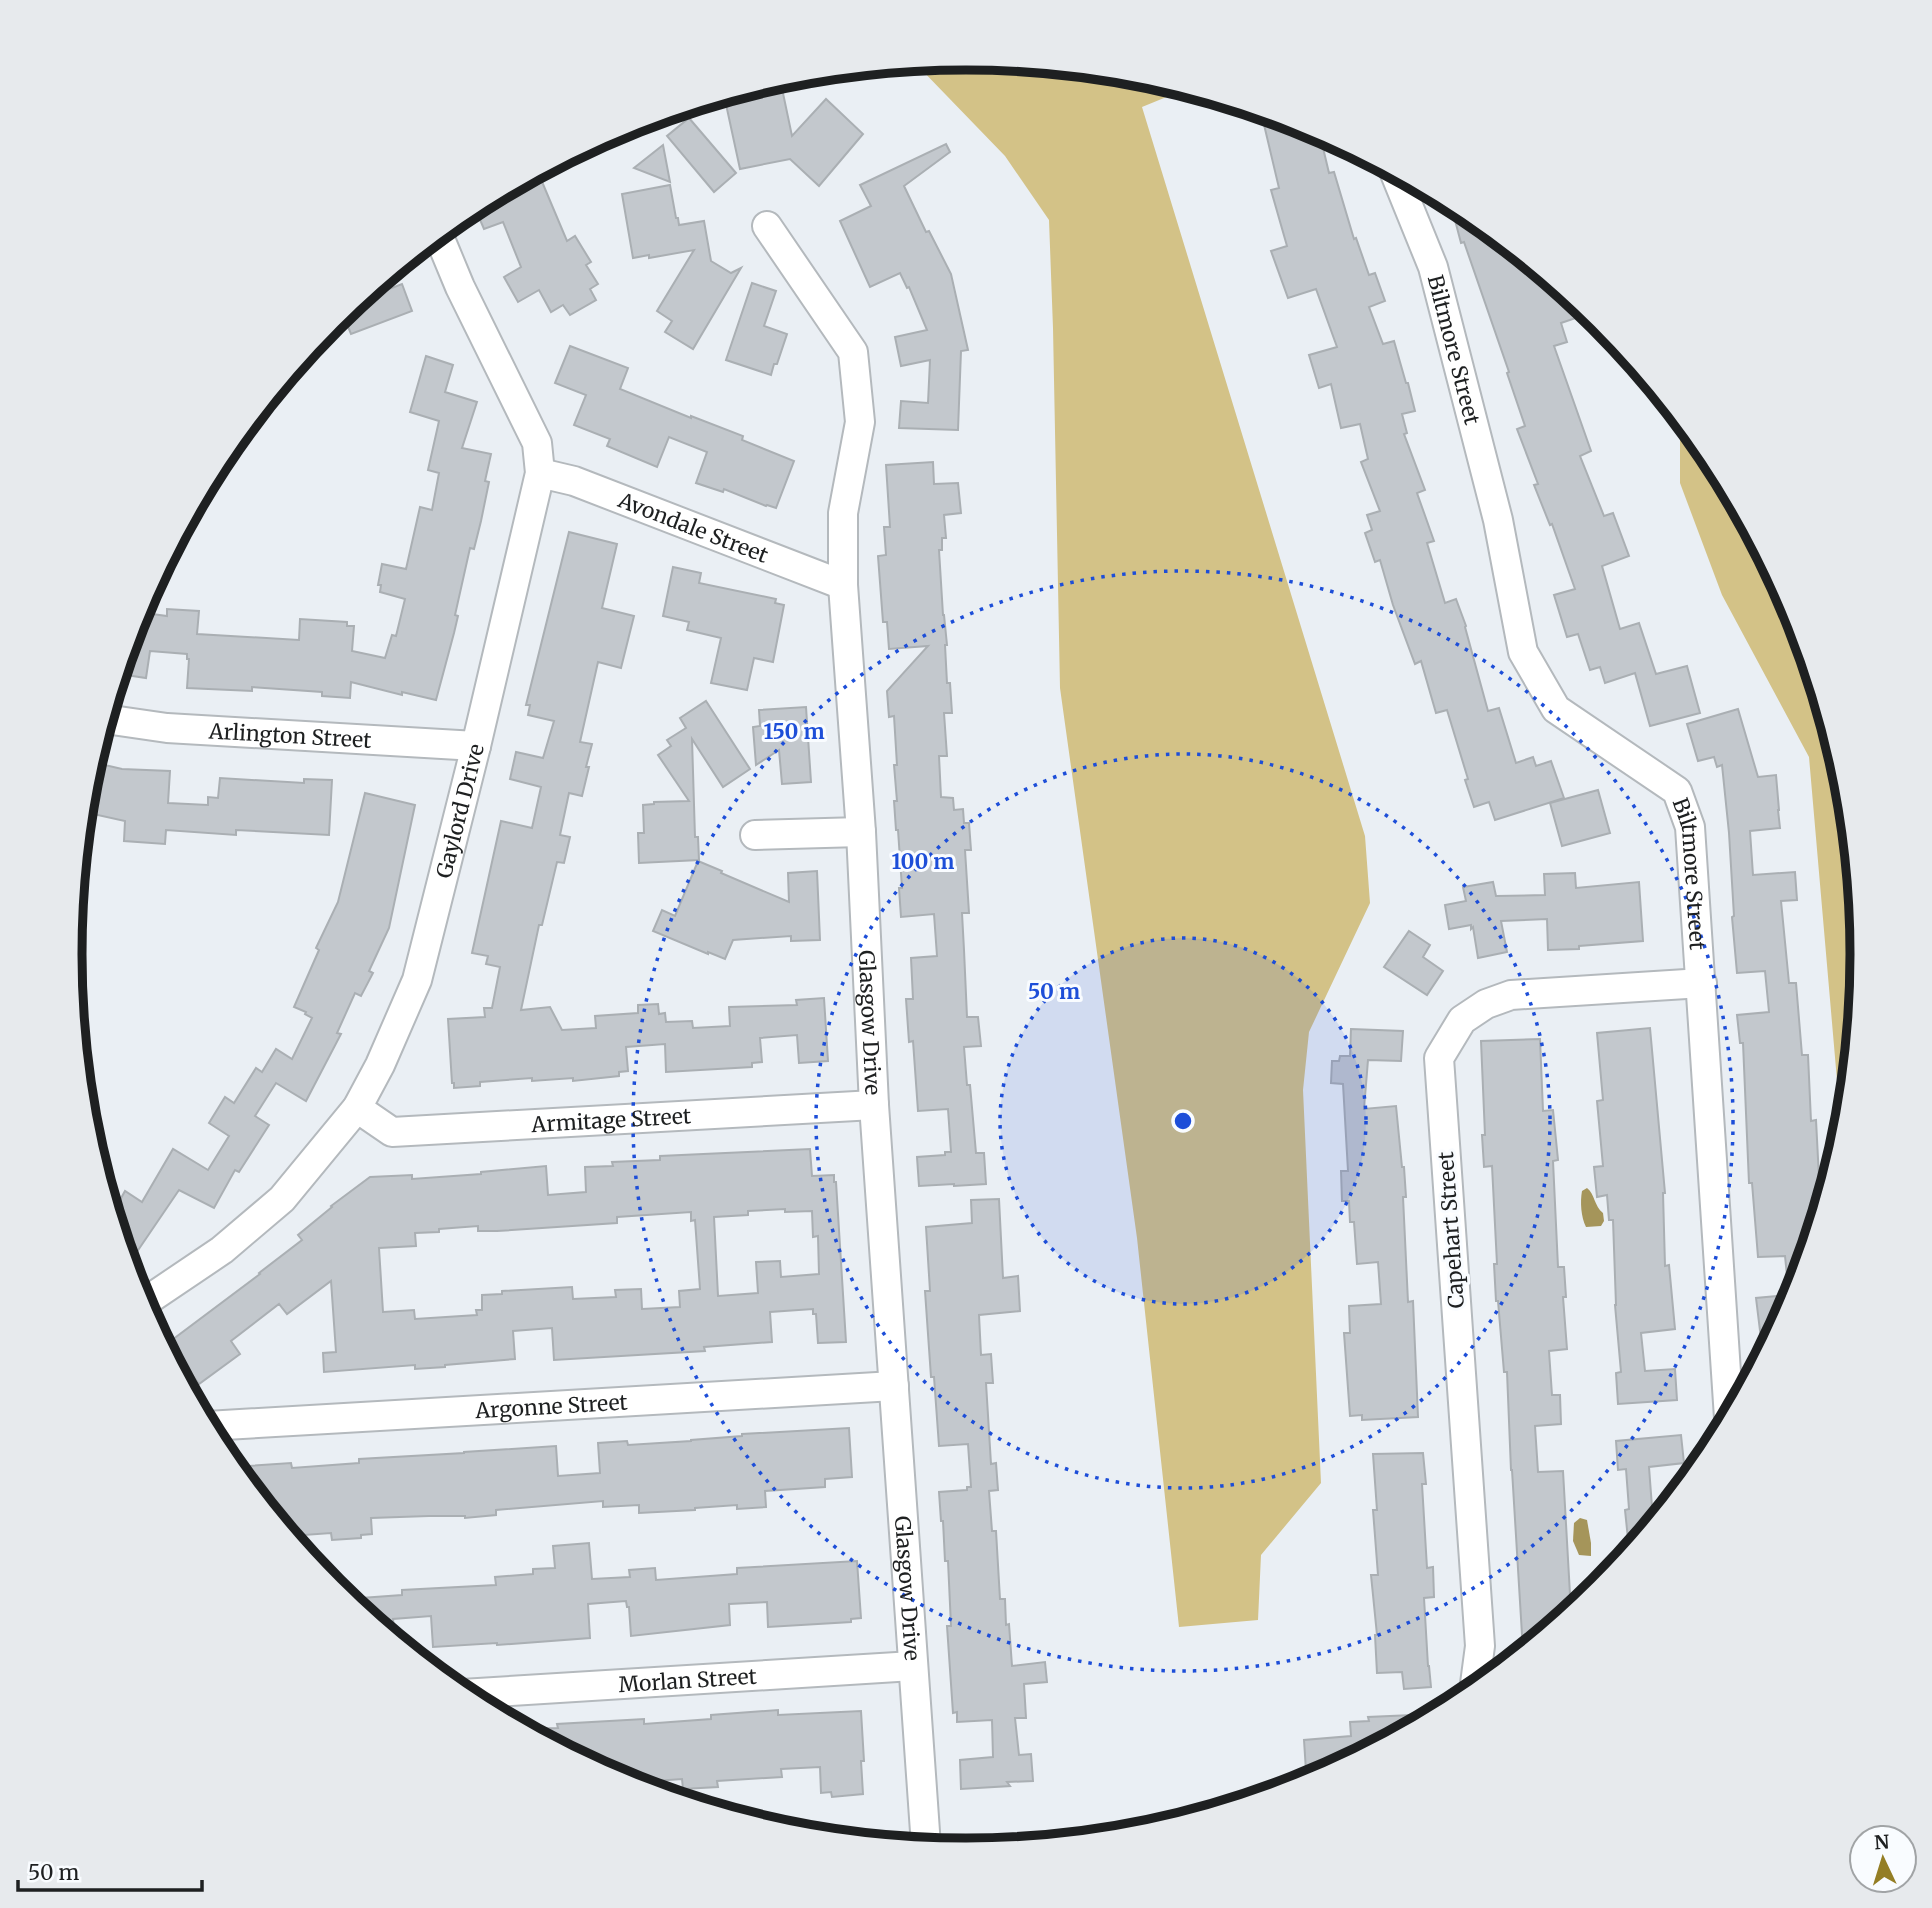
<svg xmlns="http://www.w3.org/2000/svg" width="1932" height="1908" viewBox="0 0 1932 1908" font-family="Merriweather,serif">
	<style>
		.green { fill: #d3c287 }
		.water { fill: #a5955a }
		.building { fill: #c3c8cd; stroke: #aaafb3; stroke-width: 2; fill-rule: evenodd }
		.lines { fill: none; stroke-linecap: round; stroke-linejoin: round }
		.minor-casing { stroke: #b4b9bd; stroke-width: 32 }
		.minor { stroke: #fff; stroke-width: 28 }
		.ring { fill: none; stroke: #1d4ed8; stroke-width: 3.5; stroke-dasharray: 3.5 7 }
		.labels { text-anchor: middle; dominant-baseline: central; stroke-width: 6; stroke-linejoin: round; paint-order: stroke }
		.street-label { font-size: 21px; fill: #1e2021; stroke: #f9fcff }
		.rim { fill: none; stroke: #1e2021; stroke-width: 9 }
		.centre { fill: #1d4ed8; stroke: #f9fcff; stroke-width: 3.5 }
		.ring-label { font-size: 21px; text-anchor: middle; font-weight: bold; fill: #1d4ed8; stroke: #f9fcff; stroke-width: 6; stroke-linejoin: round; paint-order: stroke }
	</style>
	<rect width="100%" height="100%" fill="#eaeff4"/>
	<g class="green">
		<polygon points="966,58 1141,75 1186,89 1142,107 1365,836 1370,903 1309,1032 1303,1090 1321,1483 1261,1555 1258,1620 1179,1627 1137,1238 1060,688 1053,328 1049,220 1005,156 917,65 906,64"/>
		<polygon points="1680,418 1711,456 1794,611 1845,780 1862,954 1845,1129 1842,1138 1809,757 1722,595 1680,483"/>
	</g>
	<g class="water">
		<path d="M1587,1188C1595,1194 1594,1206 1603,1213L1604,1221L1601,1226L1586,1227C1581,1217 1580,1202 1582,1191Z"/>
		<polygon points="1580,1518 1587,1520 1591,1543 1591,1556 1579,1555 1573,1541 1574,1523"/>
	</g>
	<g class="building">
		<polygon points="780,79 792,136 826,99 863,134 819,186 790,159 740,169 724,95"/>
		<polygon points="1261,112 1309,126 1319,131 1329,173 1334,172 1354,239 1356,238 1369,275 1375,273 1385,301 1369,307 1383,344 1394,341 1406,383 1408,383 1415,411 1402,414 1407,433 1404,434 1425,490 1417,493 1434,541 1427,543 1445,603 1456,599 1466,626 1465,627 1488,711 1499,708 1516,763 1533,757 1536,766 1551,761 1564,798 1495,820 1489,802 1474,807 1465,780 1468,779 1447,710 1436,713 1421,661 1415,664 1393,605 1380,560 1375,562 1365,533 1372,530 1367,515 1380,511 1361,462 1368,459 1360,424 1341,428 1331,384 1319,388 1309,355 1337,347 1316,289 1288,298 1271,251 1287,246 1271,190 1279,188"/>
		<polygon points="689,118 736,173 714,192 667,136"/>
		<polygon points="946,144 950,152 904,186 926,232 929,231 951,274 968,350 961,351 958,430 899,428 901,401 928,403 930,360 901,366 895,337 927,330 909,287 907,288 900,273 870,287 840,221 871,206 860,185"/>
		<polygon points="663,145 670,182 634,168"/>
		<polygon points="540,177 567,241 575,236 591,262 586,265 598,284 590,289 596,300 570,315 563,305 551,312 539,290 518,302 504,277 521,267 503,222 484,229 474,206 508,188 508,189"/>
		<polygon points="670,185 676,218 678,218 679,225 704,221 711,261 731,273 741,268 693,349 665,332 672,321 657,311 694,250 649,258 649,255 633,258 622,194"/>
		<polygon points="1450,201 1464,209 1572,298 1579,317 1561,323 1567,342 1554,346 1591,451 1580,456 1604,516 1613,513 1629,556 1602,566 1620,629 1639,623 1656,674 1687,666 1700,713 1650,726 1635,673 1605,683 1600,667 1590,670 1578,634 1567,637 1554,595 1575,589 1552,524 1550,525 1534,485 1538,484 1517,429 1525,426 1507,373 1509,372 1464,242 1461,243"/>
		<polygon points="752,283 776,291 764,326 787,334 777,364 774,364 771,375 726,360"/>
		<polygon points="402,284 412,311 351,334 342,312 369,290 371,296"/>
		<polygon points="570,346 628,368 620,389 691,418 691,416 743,436 742,440 794,461 776,508 767,505 766,506 724,489 723,492 696,483 707,452 669,437 657,467 607,446 610,439 574,425 586,395 555,383"/>
		<polygon points="426,356 453,365 445,392 477,402 462,448 491,454 485,481 489,482 481,521 474,549 470,548 455,615 458,616 454,633 436,700 402,692 402,695 351,682 350,698 322,696 322,692 252,687 252,691 187,688 189,659 187,659 187,654 150,651 146,678 119,674 138,612 167,616 167,609 199,611 197,634 299,640 300,619 347,622 347,626 354,626 352,651 385,658 392,635 396,636 405,599 380,592 381,585 378,585 382,564 406,569 420,507 432,510 439,473 428,470 439,421 410,412"/>
		<polygon points="933,462 934,484 958,483 961,513 944,515 946,538 942,538 942,550 939,550 943,615 944,615 947,645 945,645 947,683 950,683 952,713 944,713 947,756 939,756 941,797 953,798 954,810 963,809 964,823 969,823 971,850 965,850 969,913 962,913 964,950 967,1017 978,1017 981,1046 964,1047 967,1085 970,1085 976,1153 984,1153 986,1184 954,1186 954,1184 919,1186 917,1157 945,1155 945,1152 951,1152 948,1109 918,1111 913,1041 909,1042 906,999 913,999 911,958 937,956 934,914 901,917 899,888 902,888 898,830 896,830 894,801 897,801 894,765 897,765 894,716 889,717 887,691 928,646 889,649 887,622 883,622 878,556 886,555 884,527 890,527 886,465"/>
		<polygon points="569,532 617,544 602,608 634,616 621,668 598,662 580,742 592,744 586,767 589,767 582,796 569,793 560,835 570,837 564,863 557,862 542,925 539,925 521,1010 550,1007 562,1030 596,1028 595,1016 638,1013 638,1005 658,1004 659,1014 665,1013 666,1022 692,1021 693,1028 730,1026 729,1007 797,1005 796,1000 824,998 828,1061 799,1063 797,1035 760,1038 762,1062 752,1063 752,1067 666,1072 665,1044 626,1047 628,1071 619,1072 619,1076 573,1081 573,1078 532,1081 532,1078 480,1082 480,1086 454,1088 454,1083 452,1083 448,1019 485,1017 484,1008 492,1008 500,967 486,964 488,956 472,953 501,821 532,828 541,787 510,779 516,752 543,758 554,721 528,715 530,705 526,705"/>
		<polygon points="673,567 701,573 699,583 776,599 775,603 784,605 773,662 754,658 747,690 711,683 721,638 687,630 689,622 663,616"/>
		<polygon points="706,701 750,769 723,787 692,739 695,837 698,837 699,860 639,863 638,833 644,833 643,805 654,804 654,802 689,801 658,755 671,746 667,740 686,728 680,718"/>
		<polygon points="806,707 811,782 782,784 779,750 756,765 753,727 760,726 759,710"/>
		<polygon points="1738,709 1758,777 1776,775 1779,810 1778,810 1780,828 1750,831 1753,875 1795,872 1797,900 1781,901 1789,983 1796,983 1802,1055 1808,1055 1811,1121 1816,1120 1820,1197 1824,1197 1816,1226 1807,1226 1808,1250 1794,1297 1763,1355 1756,1298 1789,1295 1785,1256 1758,1257 1752,1183 1749,1183 1743,1043 1740,1043 1737,1015 1769,1012 1765,971 1737,973 1732,917 1734,916 1729,833 1722,765 1717,767 1714,757 1698,761 1687,724"/>
		<polygon points="92,762 122,769 170,771 168,803 208,805 208,797 218,798 220,778 304,783 304,779 332,780 329,835 236,830 236,835 166,830 165,844 124,841 125,821 84,812 87,779"/>
		<polygon points="1598,790 1610,833 1562,846 1550,803"/>
		<polygon points="365,793 415,805 389,928 369,971 373,973 361,996 355,993 337,1033 341,1034 306,1101 276,1083 255,1116 269,1125 239,1172 235,1170 214,1208 179,1190 128,1265 106,1191 120,1200 125,1191 142,1202 173,1149 208,1170 229,1136 209,1123 225,1097 234,1103 256,1068 262,1072 276,1049 292,1059 312,1018 305,1014 306,1012 294,1007 319,950 316,948 338,902"/>
		<polygon points="698,861 722,871 721,873 789,902 788,873 817,871 820,940 791,941 791,936 733,940 725,959 708,952 708,954 653,931 662,910 675,916"/>
		<polygon points="1575,873 1576,888 1639,882 1643,941 1579,946 1579,949 1548,950 1547,919 1501,921 1507,952 1478,958 1473,927 1471,929 1471,925 1449,929 1445,905 1466,901 1463,887 1493,882 1496,896 1545,895 1544,874"/>
		<polygon points="1409,931 1430,945 1423,957 1443,971 1427,995 1384,967"/>
		<polygon points="1650,1028 1665,1193 1663,1193 1665,1266 1669,1265 1675,1329 1641,1333 1645,1371 1675,1369 1677,1400 1618,1404 1616,1373 1621,1372 1615,1305 1616,1305 1613,1220 1609,1220 1607,1195 1597,1197 1594,1167 1603,1166 1597,1101 1603,1100 1597,1033"/>
		<polygon points="1351,1029 1403,1031 1401,1061 1368,1060 1364,1109 1396,1106 1402,1167 1404,1167 1406,1197 1403,1197 1408,1302 1413,1301 1418,1417 1362,1420 1362,1415 1350,1416 1344,1333 1350,1333 1349,1306 1381,1304 1378,1262 1357,1264 1354,1222 1350,1222 1349,1201 1342,1201 1341,1171 1348,1171 1343,1084 1331,1083 1332,1061 1339,1061 1340,1056 1350,1056"/>
		<polygon points="1540,1039 1543,1111 1553,1110 1558,1160 1553,1161 1558,1267 1564,1267 1566,1297 1563,1297 1567,1349 1549,1351 1552,1395 1560,1395 1561,1424 1535,1426 1538,1472 1563,1471 1571,1612 1523,1651 1512,1470 1511,1470 1507,1372 1504,1372 1498,1301 1496,1301 1494,1264 1497,1264 1492,1166 1484,1167 1482,1135 1485,1135 1481,1041"/>
		<path d="M810,1149L812,1176L834,1175V1182H836L846,1342L818,1343L816,1314H813V1309L770,1312L772,1342L704,1347L705,1351L554,1360L552,1328L513,1331L515,1359L445,1365V1367L415,1369V1365L324,1372L323,1353L336,1352L331,1281L287,1314L279,1304L231,1341L240,1354L199,1384L182,1361L177,1365L164,1346L260,1274L259,1273L302,1240L298,1235L332,1207L331,1206L370,1177L412,1175V1179L481,1174V1172L546,1166L548,1195L586,1192L585,1167L613,1166L612,1162L660,1160V1156ZM785,1209V1212L812,1211L813,1237L818,1236L819,1274L781,1277L780,1261L756,1262L758,1293L718,1296L714,1217L748,1215V1211ZM691,1212V1221L695,1220L700,1289L679,1291L680,1307L642,1309L641,1289L615,1290L616,1297L573,1299L572,1287L502,1291V1294L482,1295V1310H476L477,1315L415,1319L414,1310L383,1312L379,1248L416,1246L415,1233L439,1232V1229L478,1226V1231H497L617,1223V1217Z"/>
		<polygon points="999,1199 1003,1278 1018,1276 1020,1311 979,1315 981,1355 991,1354 993,1383 986,1383 991,1464 996,1463 998,1490 989,1491 992,1531 996,1531 1000,1599 1005,1599 1006,1625 1009,1624 1012,1666 1045,1662 1047,1682 1024,1684 1026,1718 1015,1718 1019,1755 1031,1754 1033,1781 1007,1782 1010,1786 961,1789 960,1760 993,1757 992,1720 957,1722 957,1712 953,1713 947,1626 951,1626 948,1561 945,1561 943,1521 941,1521 939,1492 967,1490 967,1487 971,1487 968,1444 939,1446 934,1377 931,1377 925,1291 930,1291 926,1227 972,1223 971,1200"/>
		<polygon points="849,1428 852,1477 825,1479 825,1487 765,1491 766,1507 737,1509 737,1505 695,1508 695,1510 639,1513 639,1505 603,1507 603,1501 496,1510 496,1515 465,1518 465,1516 429,1516 371,1518 372,1534 361,1535 361,1538 332,1540 331,1533 290,1536 233,1467 291,1463 292,1468 359,1463 359,1459 464,1453 464,1452 556,1446 558,1476 600,1473 598,1443 627,1441 628,1445 691,1441 691,1440 742,1436 742,1434"/>
		<polygon points="1681,1435 1684,1463 1649,1467 1652,1507 1667,1506 1641,1537 1628,1539 1625,1510 1629,1509 1626,1469 1618,1470 1616,1441"/>
		<polygon points="1423,1453 1426,1484 1422,1484 1427,1568 1433,1567 1434,1597 1424,1598 1428,1666 1429,1666 1431,1687 1404,1689 1402,1672 1377,1673 1375,1635 1377,1635 1371,1575 1378,1575 1373,1510 1377,1510 1373,1454"/>
		<polygon points="589,1543 592,1579 630,1577 629,1570 655,1568 656,1580 737,1574 737,1568 857,1561 861,1618 851,1619 851,1622 768,1627 767,1602 729,1604 730,1625 631,1636 629,1607 627,1607 626,1601 588,1604 590,1638 497,1645 497,1643 433,1647 431,1616 393,1619 395,1639 346,1599 402,1595 402,1590 496,1585 495,1577 533,1574 533,1569 555,1568 553,1546"/>
		<polygon points="778,1710 778,1715 861,1711 864,1761 861,1761 863,1794 832,1797 831,1792 821,1793 820,1767 781,1769 782,1777 717,1781 718,1787 683,1789 682,1779 627,1783 524,1729 558,1728 557,1724 644,1719 644,1724 711,1719 711,1715"/>
		<polygon points="1436,1714 1332,1770 1306,1771 1304,1740 1351,1736 1350,1722 1369,1721 1368,1717"/>
	</g>
	<g class="lines">
		<g class="minor-casing">
			<g id="minor">
				<path id="s1" d="M1394,171L1433,267L1498,520L1523,652L1556,709L1677,791L1690,827L1729,1418"/>
				<path id="s2" d="M767,226L853,352L860,422L843,513V585L861,832L874,1105L926,1846"/>
				<path id="s3" d="M540,473L574,481L843,585"/>
				<path id="s4" d="M105,719L167,728L476,746"/>
				<polyline points="755,835 861,832"/>
				<path id="s5" d="M357,1108L392,1132L874,1105"/>
				<path id="s6" d="M142,1304L222,1250L282,1199L357,1108L380,1065L417,980L476,746L540,473L537,443L460,287L438,234"/>
				<path id="s7" d="M207,1426L894,1386"/>
				<polyline points="1474,1691 1480,1646 1439,1058 1462,1020 1486,1004 1511,995 1702,983"/>
				<path id="s8" d="M462,1694L913,1666"/>
			</g>
		</g>
		<use href="#minor" class="minor"/>
	</g>
	<circle cx="1183" cy="1121" r="183" fill="#1d4ed8" fill-opacity=".12"/>
	<g class="ring">
		<circle cx="1183" cy="1121" r="183"/>
		<circle cx="1183" cy="1121" r="367"/>
		<circle cx="1183" cy="1121" r="550"/>
	</g>
	<g class="labels">
		<g class="street-label">
			<text stroke="none"><textPath href="#s1" startOffset="189">Biltmore Street</textPath></text>
			<text stroke="none"><textPath href="#s3" startOffset="163">Avondale Street</textPath></text>
			<text stroke="none"><textPath href="#s4" startOffset="186">Arlington Street</textPath></text>
			<text stroke="none"><textPath href="#s6" startOffset="609">Gaylord Drive</textPath></text>
			<text stroke="none"><textPath href="#s1" startOffset="796">Biltmore Street</textPath></text>
			<text stroke="none"><textPath href="#s2" startOffset="826">Glasgow Drive</textPath></text>
			<text stroke="none"><textPath href="#s5" startOffset="262">Armitage Street</textPath></text>
			<text transform="translate(1451 1230) rotate(-94)">Capehart Street</text>
			<text stroke="none"><textPath href="#s7" startOffset="345">Argonne Street</textPath></text>
			<text stroke="none"><textPath href="#s2" startOffset="1393">Glasgow Drive</textPath></text>
			<text stroke="none"><textPath href="#s8" startOffset="226">Morlan Street</textPath></text>
		</g>
	</g>
	<path d="M0 0H1932V1908H0ZM82 954a884 884 0 1 1 1768 0a884 884 0 1 1-1768 0Z" fill="#e7eaed" fill-rule="evenodd"/>
	<path class="rim" d="M82 954a884 884 0 1 1 1768 0a884 884 0 1 1-1768 0Z"/>
	<circle cx="1183" cy="1121" r="10" class="centre"/>
	<g class="ring-label">
		<text x="794" y="739">150 m</text>
		<text x="923" y="869">100 m</text>
		<text x="1054" y="999">50 m</text>
	</g>
	<g transform="translate(1883 1859) rotate(356)"><circle r="33" fill="#f9fcff" stroke="#a1a4a6" stroke-width="2"/>
	<path d="M0-5L12 26L0 18L-12 26Z" fill="#947e25"/>
	<text y="-10" font-size="19" font-weight="bold" text-anchor="middle" fill="#1e2021">N</text>
	</g>
	<path d="M18 1880v10h184v-10" fill="none" stroke="#1e2021" stroke-width="3.5"/>
	<text x="28" y="1880" font-size="21" fill="#1e2021" stroke="#f9fcff" stroke-width="5" paint-order="stroke">50 m</text>
</svg>
